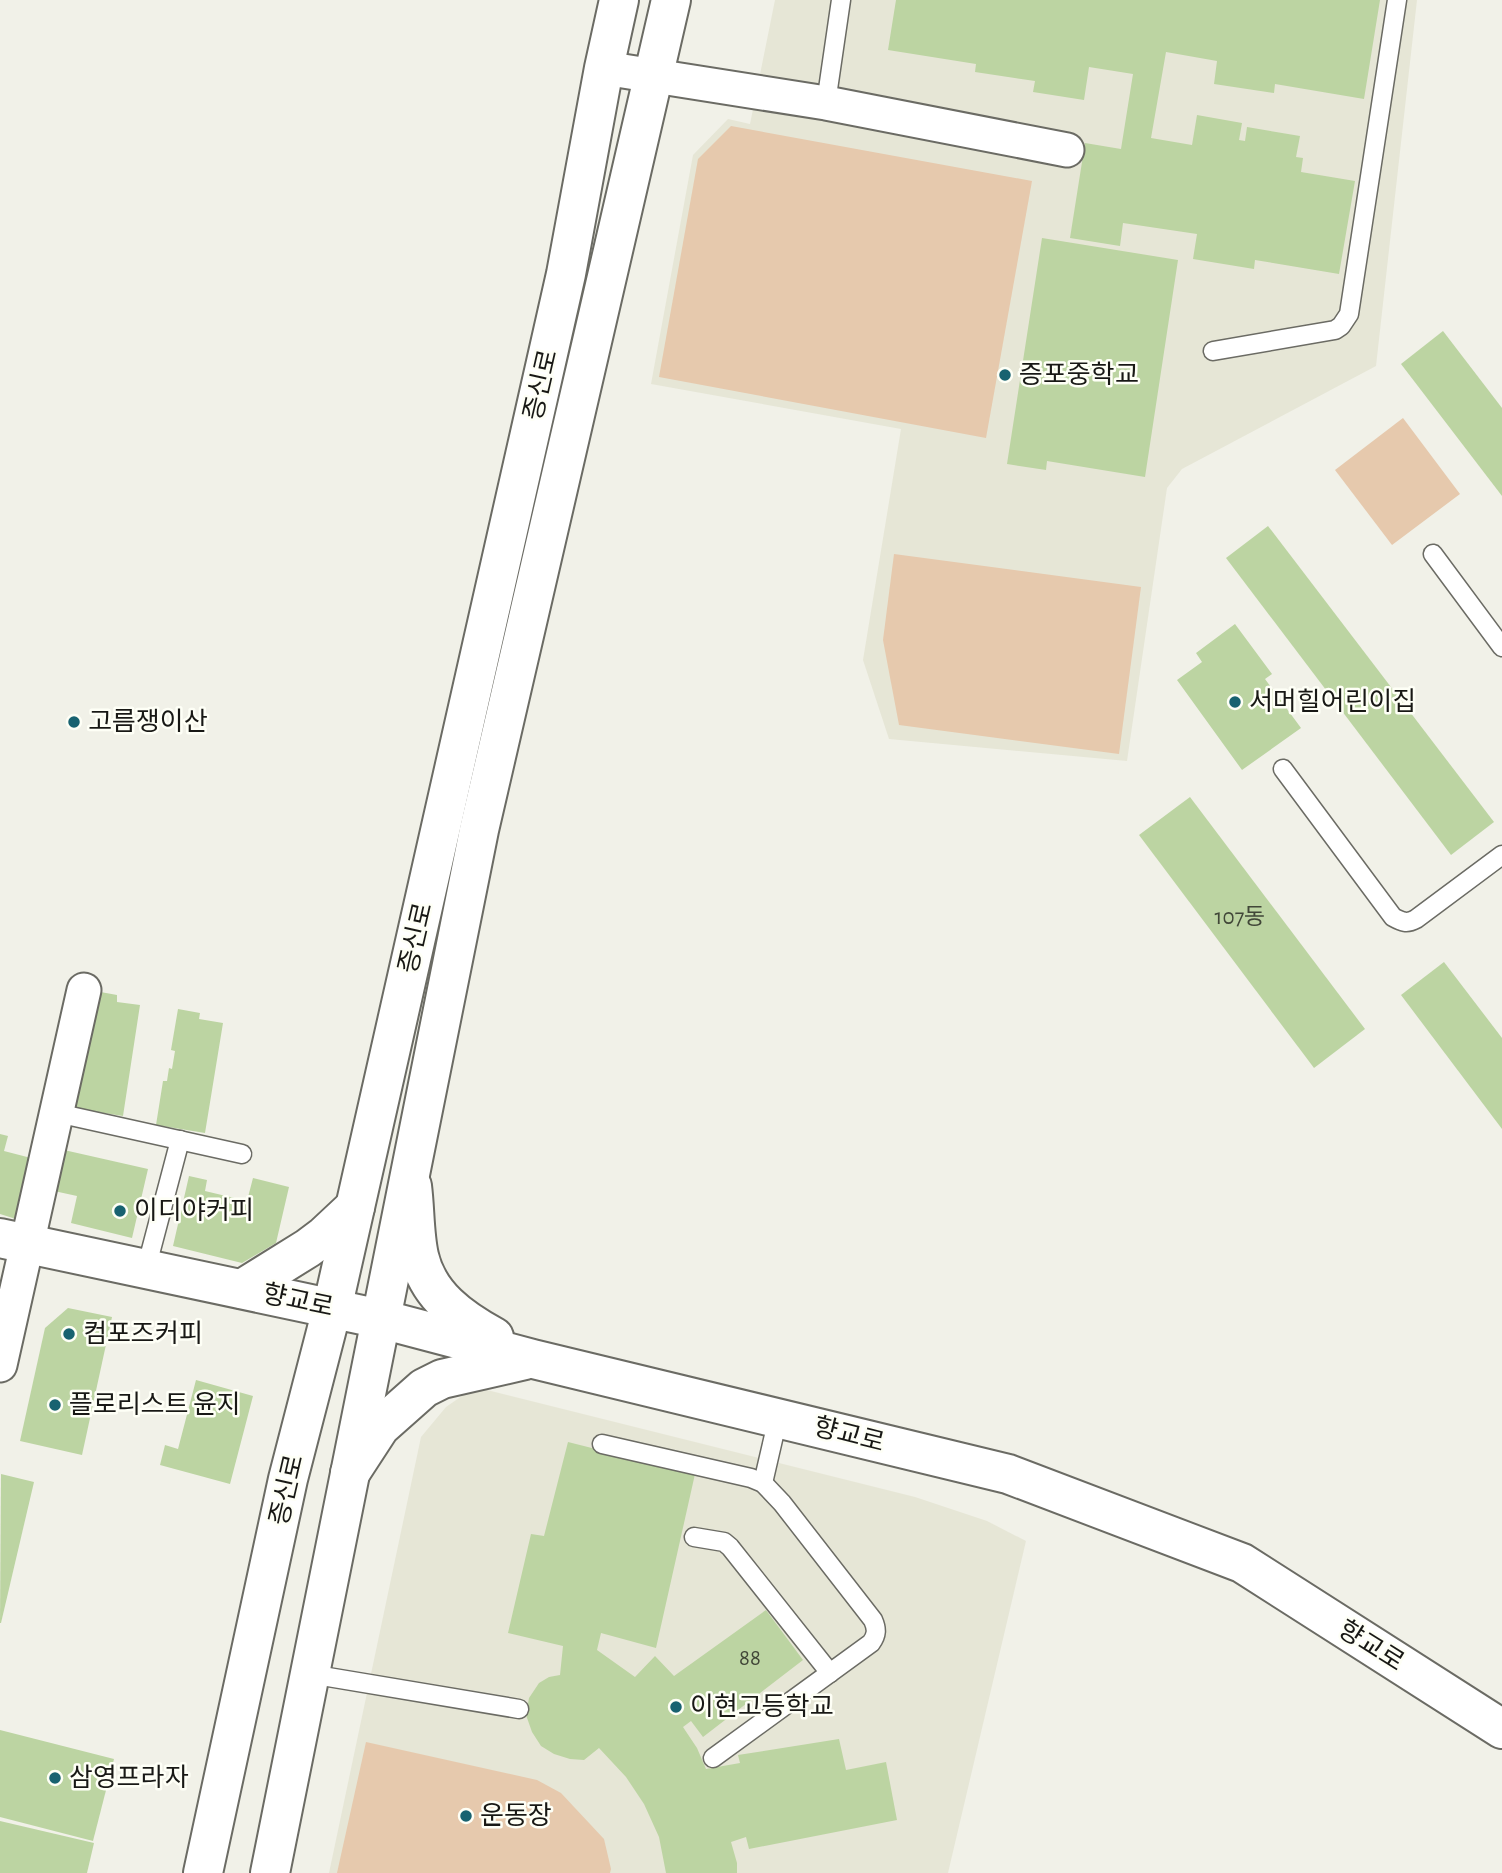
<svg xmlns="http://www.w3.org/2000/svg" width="1502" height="1873" viewBox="0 0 1502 1873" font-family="'Alegreya Sans','Noto Sans KR',sans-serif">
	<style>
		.built { fill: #e6e6d6 }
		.green { fill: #e6c9ad }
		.building { fill: #bcd4a2 }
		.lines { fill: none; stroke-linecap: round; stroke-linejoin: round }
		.service-casing { stroke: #6b6b64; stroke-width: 21 }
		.minor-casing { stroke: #6b6b64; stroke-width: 37 }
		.tertiary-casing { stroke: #6b6b64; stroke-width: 42 }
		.secondary-casing { stroke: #6b6b64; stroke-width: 42 }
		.service { stroke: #fff; stroke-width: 18 }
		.minor { stroke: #fff; stroke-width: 33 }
		.tertiary { stroke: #fff; stroke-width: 38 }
		.secondary { stroke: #fff; stroke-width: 38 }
		.poi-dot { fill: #186270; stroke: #fefff6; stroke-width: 2.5 }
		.labels { text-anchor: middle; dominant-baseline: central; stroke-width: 5; stroke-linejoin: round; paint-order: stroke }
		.number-label { font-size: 23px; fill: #414738 }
		.poi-label { font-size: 26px; fill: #181815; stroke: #fefff6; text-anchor: start }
		.street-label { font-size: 26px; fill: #181815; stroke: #fefff6 }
	</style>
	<rect width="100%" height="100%" fill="#f1f1e8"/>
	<g class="built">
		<polygon points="775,0 1417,0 1376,366 1182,469 1167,488 1127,761 889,739 863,660 901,429 651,384 693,155 728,119 750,124"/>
		<polygon points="475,1387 915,1497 987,1521 1026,1541 948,1873 329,1873 421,1437 446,1407"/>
	</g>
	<g class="green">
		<polygon points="731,126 1032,181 986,438 659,377 698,159"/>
		<polygon points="1403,418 1460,494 1392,545 1335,470"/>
		<polygon points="894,554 1141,587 1119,754 899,725 883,640"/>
		<polygon points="366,1742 537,1780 561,1793 604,1839 611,1869 610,1873 337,1873"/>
	</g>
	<g class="building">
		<polygon points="896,0 1380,0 1364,99 1275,84 1274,93 1214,84 1217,61 1166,52 1151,138 1192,145 1197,115 1242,123 1239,140 1245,141 1247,127 1300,136 1296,157 1303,158 1301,172 1355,181 1339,274 1255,260 1254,269 1193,259 1197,234 1123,223 1120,246 1070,238 1085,143 1121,149 1133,74 1089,67 1084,100 1033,92 1035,81 975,72 976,64 888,50"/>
		<polygon points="1042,238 1178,260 1145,477 1047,461 1046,470 1007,464"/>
		<polygon points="1443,331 1502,408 1502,496 1401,364"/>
		<polygon points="1268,526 1494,822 1451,855 1226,558"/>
		<polygon points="1235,624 1272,674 1265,679 1301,728 1242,770 1177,680 1202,662 1196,653"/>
		<polygon points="1190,797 1365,1029 1314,1068 1139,835"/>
		<polygon points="1444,962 1502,1038 1502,1129 1401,995"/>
		<polygon points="95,991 117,995 117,1002 140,1005 123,1116 72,1108"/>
		<polygon points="178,1009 200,1013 199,1019 223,1023 205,1133 156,1125 163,1081 167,1081 169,1068 172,1069 175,1051 171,1050"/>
		<polygon points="0,1134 8,1136 4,1151 31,1158 16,1219 0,1214"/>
		<polygon points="64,1150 148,1169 132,1238 71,1223 77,1196 54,1191"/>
		<polygon points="189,1176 207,1180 205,1191 247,1201 253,1178 289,1187 276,1243 242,1263 173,1246"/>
		<polygon points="68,1308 112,1317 82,1455 20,1441 45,1328"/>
		<polygon points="196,1380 253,1396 230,1484 160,1465 165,1445 178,1449"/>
		<polygon points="568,1442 695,1474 656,1648 601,1633 597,1650 635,1677 655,1656 674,1676 766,1610 803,1660 703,1737 691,1721 683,1727 697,1748 706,1769 740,1763 738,1755 839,1739 846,1770 886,1762 897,1820 749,1849 746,1837 731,1842 737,1863 737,1873 666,1873 659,1837 644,1804 626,1777 599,1748 584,1760 570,1759 554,1754 541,1746 532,1732 526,1715 529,1698 539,1683 549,1677 560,1675 563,1646 508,1633 531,1534 544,1536"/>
		<polygon points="1,1474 34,1482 1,1623 0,1623"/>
		<polygon points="0,1730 114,1759 93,1841 0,1817"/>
		<polygon points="0,1821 94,1843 87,1873 0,1873"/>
	</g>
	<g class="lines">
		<g class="service-casing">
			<g id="service">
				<polyline points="826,103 841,0"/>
				<polyline points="1213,351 1335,330 1341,326 1349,314 1397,0"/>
				<polyline points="1433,554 1502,647"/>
				<path d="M1283,769L1393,917C1402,922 1407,924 1416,919L1502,855"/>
				<polyline points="57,1113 242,1154"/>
				<polyline points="146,1269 180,1140"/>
				<path d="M602,1444L751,1478L763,1483L782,1503L873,1620C877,1629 877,1635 871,1643L713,1758"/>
				<polyline points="763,1483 778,1418"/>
				<polyline points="694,1537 724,1542 730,1547 830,1673"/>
				<polyline points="310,1674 519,1709"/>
			</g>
		</g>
		<g class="minor-casing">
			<g id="minor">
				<polyline points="604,68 826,103 1067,150"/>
				<polyline points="0,1365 84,990"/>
			</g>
		</g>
		<g class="tertiary-casing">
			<g id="tertiary">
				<path d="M412,1186C415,1209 414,1234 419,1256C428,1296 461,1319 494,1337"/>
				<polyline points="0,1238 381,1319 533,1359 1008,1474 1242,1563 1502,1729"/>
				<polyline points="242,1289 308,1248 324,1236 355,1207"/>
				<polyline points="350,1473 380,1427 424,1388 442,1379 525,1360"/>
			</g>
		</g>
		<g class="secondary-casing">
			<g id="secondary">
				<polyline points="203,1873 288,1479 332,1309 566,274 604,68 619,0"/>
				<polyline points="270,1873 479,830 671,0"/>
			</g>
		</g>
		<use href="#service" class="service"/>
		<use href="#minor" class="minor"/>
		<use href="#tertiary" class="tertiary"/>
		<use href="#secondary" class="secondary"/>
	</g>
	<g class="poi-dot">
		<circle cx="1005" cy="375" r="7"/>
		<circle cx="1235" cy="702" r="7"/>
		<circle cx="74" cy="722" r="7"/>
		<circle cx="120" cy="1211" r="7"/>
		<circle cx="69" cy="1334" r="7"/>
		<circle cx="55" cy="1405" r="7"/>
		<circle cx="676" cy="1707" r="7"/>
		<circle cx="55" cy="1778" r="7"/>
		<circle cx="466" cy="1816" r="7"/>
	</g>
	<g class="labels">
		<g class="number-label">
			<text x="1240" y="917">107동</text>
			<text x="750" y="1658">88</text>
		</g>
		<g class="poi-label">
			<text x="1019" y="375">증포중학교</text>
			<text x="1249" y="702">서머힐어린이집</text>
			<text x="88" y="722">고름쟁이산</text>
			<text x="134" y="1211">이디야커피</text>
			<text x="83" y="1334">컴포즈커피</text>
			<text x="69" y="1405">플로리스트 윤지</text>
			<text x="690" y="1707">이현고등학교</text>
			<text x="69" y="1778">삼영프라자</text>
			<text x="480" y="1816">운동장</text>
		</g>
		<g class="street-label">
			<text transform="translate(541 385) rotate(-77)">증신로</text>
			<text transform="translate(416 938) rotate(-77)">증신로</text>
			<text transform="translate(298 1301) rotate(12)">향교로</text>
			<text transform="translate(849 1435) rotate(14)">향교로</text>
			<text transform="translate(287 1490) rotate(-77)">증신로</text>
			<text transform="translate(1371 1646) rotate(32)">향교로</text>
		</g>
	</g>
</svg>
